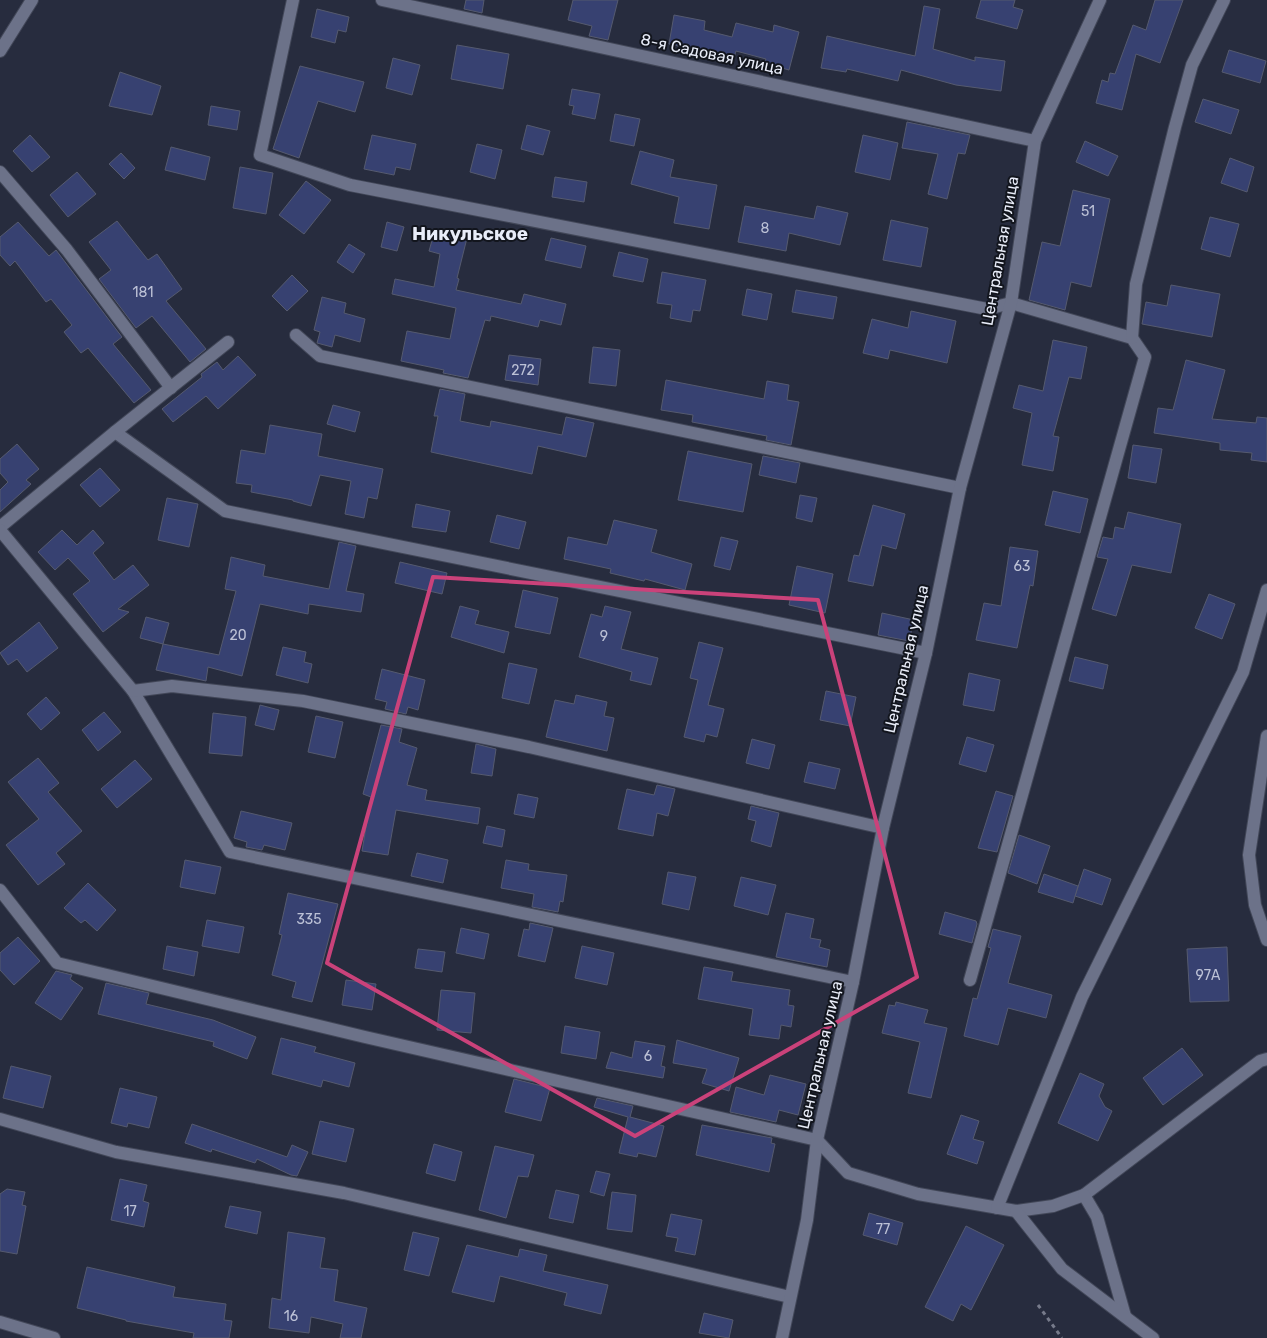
<svg xmlns="http://www.w3.org/2000/svg" width="1267" height="1338" viewBox="0 0 1267 1338" font-family="Rubik,sans-serif">
	<style>
		.building { fill: #374171; stroke: #555a6f }
		.lines { fill: none; stroke-linecap: round; stroke-linejoin: round }
		.minor-casing { stroke: #424758; stroke-width: 14 }
		.path { stroke: #777b8b; stroke-width: 3; stroke-dasharray: 4 4; stroke-linecap: butt }
		.minor { stroke: #6c7289; stroke-width: 12 }
		.marked { fill: none; stroke: #ca427a; stroke-width: 4; stroke-linejoin: round }
		.labels { text-anchor: middle; dominant-baseline: central; stroke-width: 4; stroke-linejoin: round; paint-order: stroke }
		.number-label { font-size: 14px; fill: #bcc1d6 }
		.street-label { font-size: 16px; fill: #e8ecf8; stroke: #12151d }
		.quarter-label { font-size: 19px; font-weight: bold; fill: #e8ecf8; stroke: #12151d }
	</style>
	<rect width="100%" height="100%" fill="#272c3e"/>
	<g class="building">
		<polygon points="466,0 484,0 482,13 464,9"/>
		<polygon points="573,0 618,0 608,40 589,36 592,26 568,20"/>
		<polygon points="981,0 1015,0 1013,7 1023,10 1017,29 976,18"/>
		<polygon points="1155,0 1183,0 1160,63 1136,54 1122,110 1096,103 1102,80 1108,82 1110,73 1115,74 1133,25 1146,30"/>
		<polygon points="924,6 940,9 933,49 975,61 975,57 1005,61 1001,91 956,85 901,70 898,81 847,69 846,72 821,68 827,36 915,56"/>
		<polygon points="317,9 349,17 346,32 338,30 335,43 311,37"/>
		<polygon points="674,15 705,21 704,30 732,37 736,23 773,32 774,25 799,32 789,70 764,63 766,59 736,51 733,62 716,58 717,54 669,44"/>
		<polygon points="457,45 509,54 503,89 451,79"/>
		<polygon points="1229,50 1266,61 1260,83 1222,72"/>
		<polygon points="393,58 420,65 412,95 386,88"/>
		<polygon points="300,66 364,82 355,112 318,101 299,158 273,149"/>
		<polygon points="120,72 161,86 152,115 109,106"/>
		<polygon points="572,89 600,94 595,119 572,114 574,106 569,105"/>
		<polygon points="1203,99 1239,110 1231,134 1195,122"/>
		<polygon points="211,106 240,111 237,130 208,125"/>
		<polygon points="615,114 640,119 634,146 610,141"/>
		<polygon points="907,122 970,135 965,154 958,153 947,199 928,194 938,154 902,148"/>
		<polygon points="527,125 550,131 543,155 521,149"/>
		<polygon points="30,135 50,157 32,172 13,151"/>
		<polygon points="372,135 416,144 410,170 396,167 394,175 364,169"/>
		<polygon points="863,135 898,143 890,180 855,172"/>
		<polygon points="1085,141 1118,156 1108,176 1076,162"/>
		<polygon points="477,144 502,150 495,179 470,172"/>
		<polygon points="171,147 210,157 205,180 165,170"/>
		<polygon points="640,151 674,160 670,177 717,185 709,229 674,223 679,197 631,184"/>
		<polygon points="121,153 135,168 124,179 109,164"/>
		<polygon points="1230,158 1254,167 1247,192 1221,183"/>
		<polygon points="240,167 273,173 266,214 233,208"/>
		<polygon points="77,172 96,194 68,217 50,195"/>
		<polygon points="555,177 587,182 584,202 552,197"/>
		<polygon points="306,181 331,200 304,234 279,215"/>
		<polygon points="1073,190 1110,199 1091,287 1071,282 1065,310 1029,300 1042,242 1060,246"/>
		<polygon points="745,206 814,219 817,206 848,213 840,245 789,233 786,251 738,242"/>
		<polygon points="1210,217 1239,224 1230,257 1201,249"/>
		<polygon points="891,220 928,228 921,267 883,260"/>
		<polygon points="117,221 148,260 157,254 182,289 166,301 206,349 190,362 152,316 136,328 99,279 111,270 89,242"/>
		<polygon points="18,222 49,256 56,250 122,337 113,344 151,390 134,403 88,348 81,353 64,332 72,325 51,299 46,302 15,261 10,266 0,255 0,237"/>
		<polygon points="387,222 404,227 397,251 381,247"/>
		<polygon points="435,230 467,238 457,278 459,279 456,290 521,304 524,294 566,304 561,325 540,320 538,327 491,316 490,321 485,320 468,378 443,373 444,370 401,361 407,331 450,339 456,308 392,294 395,279 434,287 440,254 429,251"/>
		<polygon points="551,238 586,246 581,268 545,260"/>
		<polygon points="349,244 365,254 353,273 337,262"/>
		<polygon points="619,252 648,259 643,282 613,276"/>
		<polygon points="662,272 706,280 700,311 693,310 691,322 670,318 672,305 657,303"/>
		<polygon points="292,275 308,291 287,311 272,296"/>
		<polygon points="1171,285 1220,294 1212,337 1142,324 1146,302 1167,306"/>
		<polygon points="747,289 772,294 767,320 742,315"/>
		<polygon points="796,290 837,297 833,319 792,312"/>
		<polygon points="322,297 346,303 344,313 365,319 360,342 335,335 332,347 317,343 320,332 314,330"/>
		<polygon points="911,311 956,321 947,363 890,350 888,359 863,353 872,319 908,328"/>
		<polygon points="1053,340 1087,347 1081,379 1069,377 1053,436 1059,437 1053,471 1022,465 1032,413 1013,408 1019,385 1043,391"/>
		<polygon points="593,347 620,350 616,386 589,383"/>
		<polygon points="509,355 541,359 538,385 505,380"/>
		<polygon points="238,356 256,375 218,409 206,396 173,422 162,409 202,377 201,374 217,362 223,370"/>
		<polygon points="1186,360 1225,370 1212,419 1256,423 1257,417 1267,418 1267,462 1251,460 1252,453 1220,450 1220,443 1154,433 1158,408 1173,410"/>
		<polygon points="666,380 764,399 767,381 789,385 787,400 799,402 791,445 766,440 767,436 692,422 693,415 661,410"/>
		<polygon points="440,389 465,394 460,421 490,427 491,421 562,435 566,417 594,423 586,457 538,446 532,474 431,452 438,416 434,416"/>
		<polygon points="333,405 360,412 355,432 327,424"/>
		<polygon points="270,425 322,434 318,456 383,469 377,499 368,497 364,518 345,514 351,481 320,475 311,506 293,501 293,500 251,492 252,485 236,483 241,450 265,454"/>
		<polygon points="17,444 39,469 26,480 31,484 0,512 0,490 8,482 0,473 0,459"/>
		<polygon points="1133,445 1162,449 1156,483 1128,478"/>
		<polygon points="688,451 752,464 743,512 678,500"/>
		<polygon points="763,456 800,463 796,483 759,475"/>
		<polygon points="100,468 120,490 100,507 80,485"/>
		<polygon points="1053,491 1088,499 1080,533 1045,525"/>
		<polygon points="800,495 817,498 812,522 796,518"/>
		<polygon points="167,498 198,504 189,547 158,540"/>
		<polygon points="416,504 450,511 446,532 412,527"/>
		<polygon points="873,505 905,514 896,549 882,545 873,586 848,581 854,555 859,556"/>
		<polygon points="1128,512 1181,524 1171,573 1132,565 1116,616 1092,609 1108,559 1097,557 1103,537 1113,539 1115,527 1124,529"/>
		<polygon points="497,515 526,522 519,549 490,542"/>
		<polygon points="614,520 657,530 651,552 692,564 685,590 645,579 644,581 610,573 611,569 564,559 568,537 607,545"/>
		<polygon points="62,530 77,545 93,530 104,543 93,553 114,580 133,565 149,585 118,609 129,612 103,632 73,594 90,581 68,558 55,570 38,552"/>
		<polygon points="721,537 738,541 730,570 714,566"/>
		<polygon points="339,542 356,546 346,591 364,594 361,612 309,604 308,614 260,604 242,676 208,667 206,681 156,670 163,644 219,655 236,591 225,589 231,557 265,565 263,576 329,589"/>
		<polygon points="1010,547 1038,551 1033,586 1030,585 1017,648 976,640 984,603 1001,606"/>
		<polygon points="400,562 447,573 442,594 395,583"/>
		<polygon points="797,566 833,574 825,613 789,605"/>
		<polygon points="523,590 558,598 550,634 515,627"/>
		<polygon points="1209,594 1235,604 1222,639 1195,628"/>
		<polygon points="460,606 479,611 475,624 509,632 504,653 451,637"/>
		<polygon points="605,606 631,612 621,649 658,658 651,685 630,680 632,672 579,657 591,614 602,617"/>
		<polygon points="882,613 914,620 909,641 878,635"/>
		<polygon points="146,617 169,623 163,644 140,638"/>
		<polygon points="39,622 58,648 27,672 17,659 8,665 0,653"/>
		<polygon points="699,642 723,648 708,705 724,709 717,737 706,734 704,742 684,737 698,680 690,678"/>
		<polygon points="283,647 306,652 304,662 312,664 308,683 276,675"/>
		<polygon points="1075,657 1108,665 1103,689 1069,681"/>
		<polygon points="509,663 537,669 529,704 502,698"/>
		<polygon points="382,669 425,680 418,710 408,707 406,714 385,709 387,702 375,699"/>
		<polygon points="969,673 1000,680 994,711 963,705"/>
		<polygon points="826,691 856,697 850,726 820,720"/>
		<polygon points="576,695 607,702 604,716 614,718 607,751 546,737 555,700 574,704"/>
		<polygon points="46,697 60,713 41,730 27,714"/>
		<polygon points="260,705 279,710 274,730 255,725"/>
		<polygon points="104,712 121,732 98,751 82,730"/>
		<polygon points="213,713 246,717 242,756 209,753"/>
		<polygon points="316,716 343,722 335,758 308,752"/>
		<polygon points="381,725 402,729 399,742 417,748 407,785 427,790 425,800 480,808 478,824 396,810 388,855 362,851 371,797 363,794"/>
		<polygon points="967,737 994,745 986,772 959,764"/>
		<polygon points="752,739 775,745 769,769 746,763"/>
		<polygon points="476,744 496,749 492,776 471,773"/>
		<polygon points="38,758 59,783 48,792 82,831 56,853 65,864 38,885 6,845 39,819 8,782"/>
		<polygon points="135,760 152,779 117,808 101,789"/>
		<polygon points="809,762 840,769 835,789 804,782"/>
		<polygon points="657,785 675,789 668,816 657,813 653,836 618,829 627,789 654,795"/>
		<polygon points="996,791 1013,796 997,852 978,848"/>
		<polygon points="518,794 538,798 534,818 514,814"/>
		<polygon points="751,806 779,813 771,847 751,841 756,821 748,819"/>
		<polygon points="241,811 292,823 285,850 264,845 262,850 246,847 247,842 234,838"/>
		<polygon points="487,826 505,830 502,847 483,843"/>
		<polygon points="1019,835 1050,846 1037,884 1008,873"/>
		<polygon points="417,853 448,860 443,883 411,876"/>
		<polygon points="185,860 221,867 215,894 180,887"/>
		<polygon points="506,860 529,864 528,870 567,875 563,902 560,901 558,912 532,907 534,894 501,888"/>
		<polygon points="1084,869 1111,879 1102,905 1075,896"/>
		<polygon points="668,872 696,877 689,910 662,904"/>
		<polygon points="1044,874 1078,886 1073,903 1038,892"/>
		<polygon points="741,877 776,885 768,915 734,906"/>
		<polygon points="88,883 116,910 97,931 85,920 81,923 64,908"/>
		<polygon points="288,893 338,904 312,1002 292,997 296,982 272,975 282,935 279,934"/>
		<polygon points="945,912 976,921 977,924 972,943 939,934"/>
		<polygon points="786,913 814,919 810,938 821,940 819,947 830,950 827,967 776,957"/>
		<polygon points="207,920 244,927 239,953 202,946"/>
		<polygon points="530,923 553,928 545,962 518,956 524,929 529,930"/>
		<polygon points="461,928 489,934 484,959 456,953"/>
		<polygon points="993,929 1021,936 1008,983 1052,995 1046,1018 1008,1008 998,1045 964,1036 973,998 977,999 991,948 988,947"/>
		<polygon points="18,937 40,961 14,985 0,970 0,953"/>
		<polygon points="167,946 198,952 194,976 163,969"/>
		<polygon points="582,946 614,953 607,985 575,978"/>
		<polygon points="1227,947 1229,1001 1190,1002 1187,949"/>
		<polygon points="418,949 445,952 442,972 415,968"/>
		<polygon points="704,967 733,972 731,981 790,990 788,1005 794,1006 791,1027 781,1025 779,1039 749,1035 753,1009 698,999"/>
		<polygon points="56,971 72,975 70,979 83,988 61,1020 35,1003"/>
		<polygon points="346,980 376,984 372,1010 342,1005"/>
		<polygon points="106,983 149,993 146,1004 213,1020 256,1037 247,1059 213,1046 214,1042 98,1014"/>
		<polygon points="441,990 475,993 471,1033 437,1030"/>
		<polygon points="896,1002 928,1010 924,1023 947,1028 931,1098 908,1093 920,1042 882,1033 889,1005 895,1006"/>
		<polygon points="565,1026 600,1032 596,1059 561,1053"/>
		<polygon points="281,1038 316,1047 314,1052 355,1063 349,1087 323,1080 321,1087 272,1074"/>
		<polygon points="677,1040 739,1058 729,1091 702,1083 707,1069 673,1063"/>
		<polygon points="635,1041 665,1046 661,1066 665,1067 663,1078 606,1068 611,1052 632,1058"/>
		<polygon points="1182,1048 1203,1075 1163,1105 1143,1078"/>
		<polygon points="11,1066 51,1076 43,1108 3,1098"/>
		<polygon points="1080,1073 1104,1084 1099,1096 1105,1107 1112,1111 1098,1141 1058,1123"/>
		<polygon points="770,1075 806,1084 798,1115 779,1110 776,1122 730,1112 736,1087 764,1095"/>
		<polygon points="514,1079 550,1088 541,1121 505,1112"/>
		<polygon points="120,1088 157,1097 149,1128 128,1123 127,1127 111,1123"/>
		<polygon points="597,1098 633,1106 630,1117 664,1126 656,1157 638,1153 637,1157 619,1153 628,1117 594,1107"/>
		<polygon points="961,1115 979,1121 973,1139 984,1142 977,1164 947,1154"/>
		<polygon points="320,1121 354,1129 346,1162 312,1154"/>
		<polygon points="192,1124 287,1157 292,1145 308,1152 297,1176 291,1175 257,1159 255,1163 212,1149 211,1152 185,1143"/>
		<polygon points="702,1125 772,1138 771,1143 775,1144 769,1172 696,1155"/>
		<polygon points="434,1144 462,1152 455,1181 426,1173"/>
		<polygon points="495,1146 534,1155 528,1177 518,1176 506,1218 479,1210"/>
		<polygon points="596,1171 610,1174 604,1196 590,1192"/>
		<polygon points="120,1179 147,1185 143,1201 149,1203 144,1227 111,1220"/>
		<polygon points="7,1189 25,1192 22,1205 26,1206 17,1254 0,1251 0,1194"/>
		<polygon points="556,1190 579,1195 573,1223 549,1218"/>
		<polygon points="612,1192 636,1195 632,1232 607,1229"/>
		<polygon points="230,1206 261,1212 257,1234 225,1227"/>
		<polygon points="869,1213 903,1223 897,1245 863,1235"/>
		<polygon points="671,1214 702,1220 695,1255 675,1251 678,1238 666,1236"/>
		<polygon points="966,1226 1004,1245 971,1310 961,1304 953,1321 925,1307"/>
		<polygon points="288,1232 325,1238 320,1268 338,1270 334,1301 367,1308 361,1338 340,1338 343,1324 311,1317 309,1333 269,1328 272,1298 281,1300"/>
		<polygon points="413,1232 439,1238 429,1276 404,1270"/>
		<polygon points="467,1245 518,1257 520,1249 547,1255 543,1271 608,1285 601,1314 564,1305 567,1293 500,1276 494,1302 452,1292"/>
		<polygon points="87,1267 175,1287 173,1297 226,1304 224,1320 232,1321 229,1338 193,1338 194,1333 126,1321 126,1320 77,1308"/>
		<polygon points="704,1313 733,1320 729,1338 699,1333"/>
	</g>
	<g class="lines">
		<g class="minor-casing">
			<g id="minor">
				<polyline points="293,0 260,155 350,185 987,309 1011,303 1132,338 1145,357 970,980"/>
				<polyline points="382,0 1035,141"/>
				<polyline points="0,51 32,0"/>
				<polyline points="0,172 67,250 171,388"/>
				<polyline points="296,335 320,356 960,488"/>
				<polyline points="1132,338 1136,284 1175,127 1192,65 1224,0"/>
				<polyline points="115,432 225,511 926,653"/>
				<polyline points="0,527 115,432 228,342"/>
				<polyline points="0,530 133,691 230,852 853,982"/>
				<polyline points="133,691 172,686 303,701 529,747 883,828"/>
				<polyline points="1267,736 1249,855 1255,905 1267,940"/>
				<polyline points="0,890 57,963 365,1037 817,1140 848,1173 918,1194 1016,1211 1053,1206 1084,1195 1260,1061 1267,1059"/>
				<polyline points="0,1119 116,1152 344,1193 790,1297"/>
				<polyline points="1084,1195 1097,1217 1125,1316"/>
				<polyline points="997,1208 1082,997 1243,672 1267,590"/>
				<polyline points="1016,1211 1062,1269 1153,1338"/>
				<polyline points="0,1322 54,1338"/>
				<polyline points="782,1338 807,1220 817,1140 853,982 883,828 926,653 960,488 1011,303 1035,141 1100,0"/>
			</g>
		</g>
		<polyline class="path" points="1038,1305 1062,1338"/>
		<use href="#minor" class="minor"/>
	</g>
	<path class="marked" d="M433,577L818,600L917,977L635,1136L327,963Z"/>
	<g class="labels">
		<g class="number-label">
			<text x="1088" y="211">51</text>
			<text x="765" y="228">8</text>
			<text x="143" y="292">181</text>
			<text x="523" y="370">272</text>
			<text x="1022" y="566">63</text>
			<text x="238" y="635">20</text>
			<text x="604" y="636">9</text>
			<text x="309" y="919">335</text>
			<text x="1208" y="975">97А</text>
			<text x="648" y="1056">6</text>
			<text x="130" y="1211">17</text>
			<text x="883" y="1229">77</text>
			<text x="291" y="1316">16</text>
		</g>
		<g class="street-label">
			<text transform="translate(712 54) rotate(12)">8-я Садовая улица</text>
			<text transform="translate(1000 251) rotate(-80)">Центральная улица</text>
			<text transform="translate(906 659) rotate(-77)">Центральная улица</text>
			<text transform="translate(820 1055) rotate(-77)">Центральная улица</text>
		</g>
		<g class="quarter-label">
			<text x="470" y="233">Никульское</text>
		</g>
	</g>
</svg>
